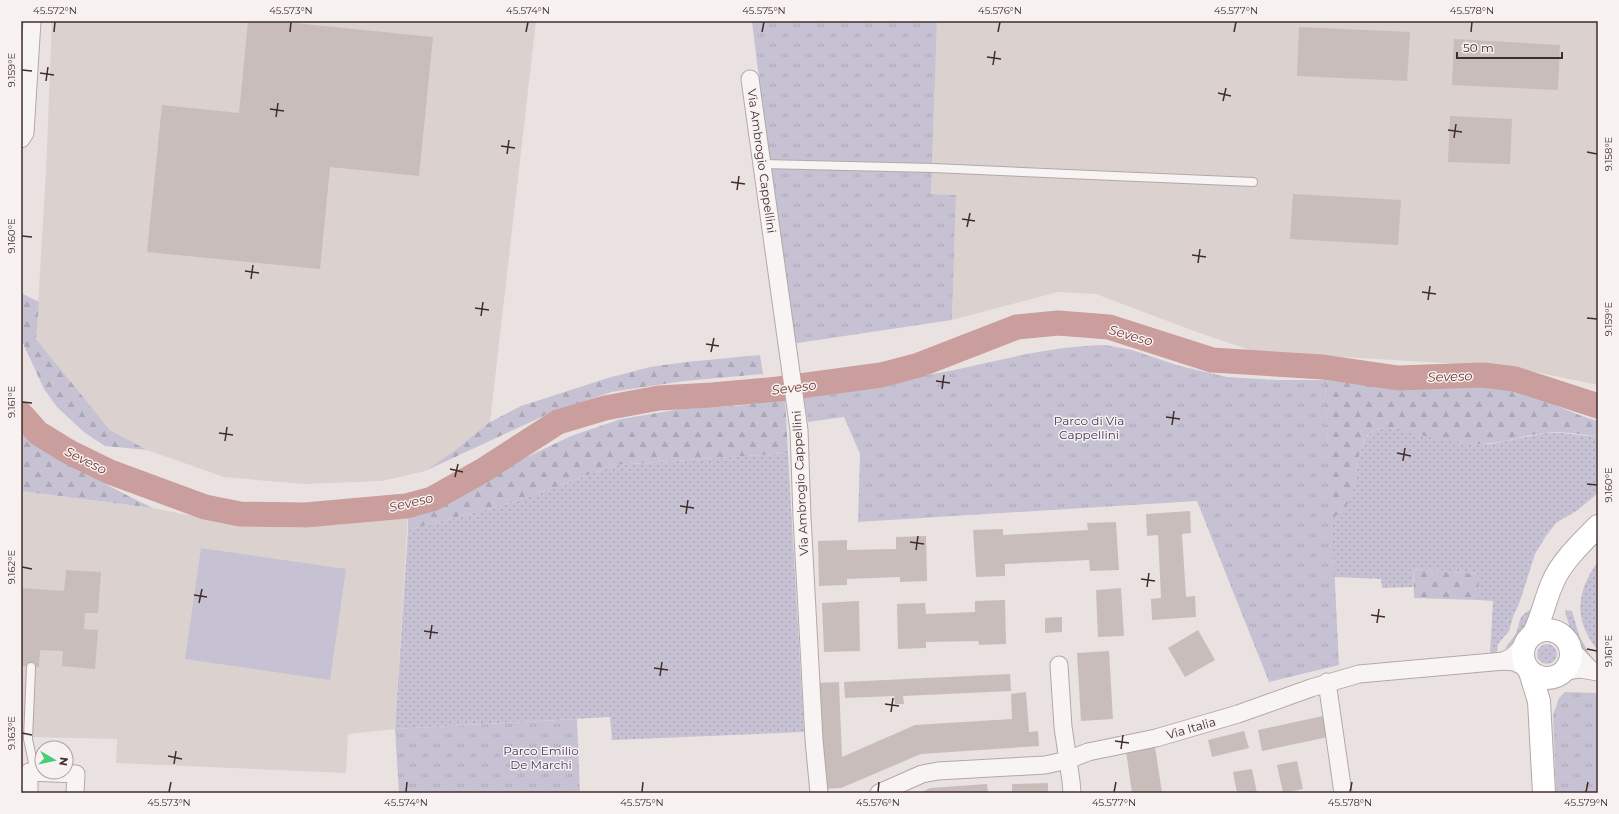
<svg xmlns="http://www.w3.org/2000/svg" width="1619" height="814" viewBox="0 0 1619 814" font-family="Montserrat,sans-serif">
	<style>
		.built { fill: #dbd1cf }
		.grass { fill: url(#grass-dots) }
		.forest { fill: url(#forest-firs) }
		.park { fill: url(#park-tufts) }
		.pitch { fill: #c7c2d3 }
		.lines { fill: none; stroke-linecap: round; stroke-linejoin: round }
		.river { stroke: #c99e9d; stroke-width: 25 }
		.building { fill: #c9bdbb }
		.lane-casing { stroke: #b4a8a6; stroke-width: 10 }
		.street-casing { stroke: #b4a8a6; stroke-width: 19 }
		.secondary-casing { stroke: #b4a8a6; stroke-width: 24 }
		.lane { stroke: #f8f4f4; stroke-width: 8 }
		.street { stroke: #f8f4f4; stroke-width: 17 }
		.secondary { stroke: #fff; stroke-width: 22 }
		.ticks { fill: none; stroke: #412d2a; stroke-width: 1.5 }
		.labels { text-anchor: middle; dominant-baseline: central; stroke-width: 3; stroke-linejoin: round; paint-order: stroke }
		.street-label { font-size: 12px; fill: #412d2a; stroke: #f7f1f1 }
		.park-label { font-size: 12px; fill: #43375c; stroke: #f7f1f1 }
		.water-label { font-size: 13px; font-style: italic; fill: #743834; stroke: #f7f1f1 }
		.neatline { fill: none; stroke: #412d2a; stroke-width: 1.5 }
		.ticks-label { font-size: 10px; text-anchor: middle; fill: #412d2a }
	</style>
	<defs>
		<pattern id="grass-dots" width="8" height="8" patternUnits="userSpaceOnUse"><rect width="8" height="8" fill="#c7c2d3"/><path d="M2 2h.1M6 6h.1" fill="none" stroke="#aca7b5" stroke-width="1.8" stroke-linecap="round"/></pattern>
		<pattern id="forest-firs" width="22" height="20" patternUnits="userSpaceOnUse"><rect width="22" height="20" fill="#c7c2d3"/><path d="M5 1l3.5 6h-7zM16 11l3.5 6h-7z" fill="#aca7b5"/></pattern>
		<pattern id="park-tufts" width="24" height="20" patternUnits="userSpaceOnUse"><rect width="24" height="20" fill="#c7c2d3"/><path d="M3 7l-1-3M5 7V3M7 7l1-3M15 17l-1-3M17 17v-4M19 17l1-3" fill="none" stroke="#aca7b5"/></pattern>
	</defs>
	<rect width="100%" height="100%" fill="#eae2e1"/>
	<g class="built">
		<polygon points="52,21 536,21 490,422 454,451 425,471 382,481 304,484 224,477 147,450 110,430 36,339 46,171"/>
		<polygon points="937,21 1598,21 1598,385 1512,367 1256,352 1194,331 1096,294 1058,292 952,320 956,195 931,194"/>
		<polygon points="21,491 153,508 238,525 298,528 353,523 408,513 395,729 348,734 346,773 116,763 117,739 33,737 21,742"/>
	</g>
	<g class="grass">
		<path d="M1385,428L1405,429L1421,435L1464,443L1491,444L1545,433H1562L1598,437V493L1578,510L1556,523L1546,536L1535,554L1520,601L1513,617L1509,631L1498,644L1497,653L1490,654L1493,601L1478,600V574L1413,569V587L1382,588L1381,579L1334,577L1331,520C1338,514 1347,506 1351,497C1357,481 1357,443 1370,433C1374,430 1381,429 1385,428Z"/>
		<polygon points="788,453 804,732 612,740 610,717 395,729 408,530 514,502 615,465"/>
		<path d="M1598,561V651C1573,619 1576,593 1598,561Z"/>
		<path d="M1530,610L1536,611L1512,644L1505,649C1507,644 1513,639 1516,633C1521,621 1517,617 1530,610Z"/>
		<path d="M1565,610L1572,611L1579,635L1591,657C1577,648 1568,626 1565,610Z"/>
		<circle cx="1547" cy="654" r="10"/>
	</g>
	<g class="forest">
		<polygon points="21,293 39,302 36,339 110,430 147,450 105,446 85,433 57,407 44,389 21,339"/>
		<polygon points="760,355 763,374 684,381 611,392 550,413 425,471 454,451 490,422 521,406 608,378 650,367 686,362"/>
		<path d="M1325,380C1357,384 1388,387 1419,387C1448,388 1475,383 1504,387C1537,393 1566,413 1598,421V437C1580,434 1562,431 1544,433C1514,437 1495,447 1463,443C1449,441 1435,439 1421,435C1406,431 1387,423 1371,432C1357,440 1357,483 1351,498C1347,507 1338,514 1331,520Z"/>
		<polygon points="785,399 788,453 615,465 514,502 408,530 408,513 438,503 465,490 527,457 571,436 621,419 681,409 737,406"/>
		<path d="M21,426C34,443 54,454 72,465C98,480 125,495 153,508L21,491Z"/>
		<polygon points="1413,569 1479,574 1478,600 1414,598"/>
	</g>
	<g class="park">
		<polygon points="752,21 937,21 931,194 956,195 952,320 791,344"/>
		<path d="M1105,345L1132,350L1180,366L1227,377L1278,380H1325L1339,665L1269,682L1197,501L858,522L860,454L844,417L808,422L803,396C850,388 897,381 944,372C997,361 1050,346 1105,345Z"/>
		<polygon points="1565,692 1598,693 1598,793 1556,793 1553,715 1559,698"/>
		<polygon points="577,719 580,793 399,793 395,729"/>
	</g>
	<polygon class="pitch" points="201,548 346,569 330,680 185,659"/>
	<g class="lines">
		<polyline class="river" points="21,414 38,433 69,452 110,472 205,507 240,514 305,515 406,506 432,499 482,471 558,422 605,408 659,398 712,395 778,389 881,375 919,365 1017,327 1058,323 1109,327 1212,360 1323,367 1398,378 1483,375 1515,379 1598,406"/>
	</g>
	<g class="building">
		<polygon points="248,21 274,21 433,37 419,176 330,167 320,269 147,252 162,105 239,113"/>
		<polygon points="1299,27 1410,32 1407,81 1297,76"/>
		<polygon points="1454,39 1560,45 1558,90 1452,85"/>
		<polygon points="1450,116 1512,119 1510,164 1448,162"/>
		<polygon points="1293,194 1401,200 1398,245 1290,239"/>
		<polygon points="1190,511 1191,533 1182,534 1186,597 1195,596 1196,617 1152,620 1151,599 1161,598 1158,535 1147,536 1146,514"/>
		<polygon points="1116,522 1119,570 1090,571 1089,560 1005,564 1005,576 976,577 973,530 1003,529 1003,535 1088,530 1087,523"/>
		<polygon points="926,536 927,581 900,582 900,577 847,579 847,585 819,586 818,541 847,540 847,550 896,549 896,537"/>
		<polygon points="66,570 101,572 98,613 85,613 84,629 98,630 95,669 62,666 63,651 40,650 39,667 21,666 21,588 64,591"/>
		<polygon points="1121,588 1124,636 1098,637 1096,590"/>
		<polygon points="1005,600 1006,644 979,645 978,641 926,642 926,648 898,649 897,604 925,603 926,614 975,612 975,601"/>
		<polygon points="859,601 860,651 824,652 822,603"/>
		<polygon points="1062,617 1062,632 1045,633 1045,618"/>
		<polygon points="1198,630 1215,660 1185,677 1168,648"/>
		<polygon points="1109,651 1113,719 1081,721 1077,653"/>
		<polygon points="1010,674 1011,691 903,696 904,704 895,704 894,696 845,698 844,682"/>
		<polygon points="839,682 842,757 915,725 1012,719 1011,694 1026,692 1029,732 1038,731 1039,746 921,754 841,788 822,789 818,683"/>
		<polygon points="1323,716 1328,737 1262,751 1258,730"/>
		<polygon points="1244,731 1249,748 1212,757 1208,740"/>
		<polygon points="1154,740 1162,793 1132,793 1126,751"/>
		<polygon points="1297,761 1303,789 1283,793 1277,765"/>
		<polygon points="1252,769 1257,793 1237,793 1233,772"/>
		<polygon points="1048,783 1048,793 1012,793 1012,784"/>
		<polygon points="987,784 988,793 920,793 930,788"/>
	</g>
	<g class="lines">
		<g class="lane-casing">
			<g id="lane">
				<polyline points="763,164 933,168 1253,182"/>
				<polyline points="31,667 28,739 35,772"/>
			</g>
		</g>
		<g class="street-casing">
			<g id="street">
				<polyline points="750,79 799,430 802,517 814,740 819,793"/>
				<polyline points="21,139 25,133 32,21"/>
				<polyline points="1571,649 1591,670"/>
				<polyline points="1504,661 1513,656 1524,644"/>
				<polyline points="1059,665 1063,727 1071,781 1072,793"/>
				<polyline points="1565,671 1580,669 1598,672"/>
				<polyline points="1327,682 1343,793"/>
				<polyline points="29,793 29,772 76,774 75,793"/>
				<polyline points="879,793 922,774 938,771 1045,765 1068,760 1088,752 1156,738 1238,714 1311,688 1359,674 1504,661 1514,662 1525,667"/>
			</g>
		</g>
		<g class="secondary-casing">
			<g id="secondary">
				<circle cx="1547" cy="654" r="24"/>
				<path d="M1534,633C1542,617 1545,600 1552,584C1560,563 1582,542 1598,526"/>
				<polyline points="1530,672 1539,701 1544,793"/>
			</g>
		</g>
		<use href="#lane" class="lane"/>
		<use href="#street" class="street"/>
		<use href="#secondary" class="secondary"/>
	</g>
	<path class="ticks" d="M54,32L55,22M290,32L291,22M526,32L528,22M762,32L764,22M998,32L1000,22M1234,32L1236,22M1471,32L1472,22M987,57L1001,59M993,65L995,51M22,70L32,71M40,73L54,75M46,81L48,67M1218,93L1231,96M1223,101L1226,88M270,109L284,111M276,117L278,103M1448,130L1462,132M1454,138L1456,124M501,146L515,148M1587,152L1597,154M507,154L509,140M731,182L745,184M737,190L739,176M962,219L975,221M967,227L970,213M22,236L32,237M1192,255L1206,257M1198,263L1200,249M245,271L259,273M251,279L253,265M1422,292L1436,294M1428,300L1430,286M475,308L489,310M481,316L483,302M1587,318L1597,319M706,344L719,346M711,352L714,338M936,381L950,383M942,389L944,375M22,402L32,403M1166,417L1180,419M1172,425L1174,411M219,433L233,435M225,441L227,427M1397,453L1411,456M1403,461L1405,448M450,469L463,472M455,477L458,464M1587,484L1597,485M680,506L694,508M686,514L688,500M910,542L924,544M916,550L918,536M22,567L32,569M1141,579L1155,581M1147,587L1149,573M194,595L207,597M199,603L202,589M1371,615L1385,617M1377,623L1379,609M424,631L438,633M430,639L432,625M1587,649L1597,651M654,668L668,670M660,676L662,662M885,704L899,706M891,712L893,698M22,733L32,735M1115,741L1129,743M1121,749L1123,735M168,756L182,759M174,764L176,751M169,792L171,782M406,792L407,782M642,792L643,782M878,792L879,782M1114,792L1116,782M1350,792L1352,782M1586,792L1588,782"/>
	<g class="labels">
		<g class="street-label">
			<text transform="translate(762 161) rotate(82)">Via Ambrogio Cappellini</text>
			<text transform="translate(800 483) rotate(-93)">Via Ambrogio Cappellini</text>
			<text transform="translate(1191 728) rotate(-16)">Via Italia</text>
		</g>
		<g class="park-label">
			<text x="1089" y="420">Parco di Via<tspan x="1089" dy="14">Cappellini</tspan></text>
			<text x="541" y="750">Parco Emilio<tspan x="541" dy="14">De Marchi</tspan></text>
		</g>
		<g class="water-label">
			<text transform="translate(1131 335) rotate(16)">Seveso</text>
			<text transform="translate(1450 376) rotate(-2)">Seveso</text>
			<text transform="translate(794 387) rotate(-7)">Seveso</text>
			<text transform="translate(86 460) rotate(27)">Seveso</text>
			<text transform="translate(411 502) rotate(-13)">Seveso</text>
		</g>
	</g>
	<rect width="1619" height="814" fill="none" stroke="#f7f1f1" stroke-width="44"/>
	<g transform="translate(54 760) rotate(99)"><circle r="19" fill="#f7f1f1" stroke="#aea3a1"/>
	<path d="M0-3L7 15L0 10L-7 15Z" fill="#49cc78"/>
	<text y="-6" font-size="11" font-weight="bold" text-anchor="middle" fill="#412d2a">N</text>
	</g>
	<path d="M1457 52v6h105v-6" fill="none" stroke="#412d2a" stroke-width="2"/>
	<text x="1463" y="52" font-size="12" fill="#412d2a" stroke="#f7f1f1" stroke-width="3" paint-order="stroke">50 m</text>
	<rect x="22" y="22" width="1575" height="770" class="neatline"/>
	<g class="ticks-label">
		<text x="55" y="14">45.572°N</text>
		<text x="291" y="14">45.573°N</text>
		<text x="528" y="14">45.574°N</text>
		<text x="764" y="14">45.575°N</text>
		<text x="1000" y="14">45.576°N</text>
		<text x="1236" y="14">45.577°N</text>
		<text x="1472" y="14">45.578°N</text>
		<text transform="translate(11 70) rotate(-90)" y="4">9.159°E</text>
		<text transform="translate(1608 154) rotate(-90)" y="4">9.158°E</text>
		<text transform="translate(11 236) rotate(-90)" y="4">9.160°E</text>
		<text transform="translate(1608 319) rotate(-90)" y="4">9.159°E</text>
		<text transform="translate(11 402) rotate(-90)" y="4">9.161°E</text>
		<text transform="translate(1608 485) rotate(-90)" y="4">9.160°E</text>
		<text transform="translate(11 567) rotate(-90)" y="4">9.162°E</text>
		<text transform="translate(1608 651) rotate(-90)" y="4">9.161°E</text>
		<text transform="translate(11 733) rotate(-90)" y="4">9.163°E</text>
		<text x="169" y="806">45.573°N</text>
		<text x="406" y="806">45.574°N</text>
		<text x="642" y="806">45.575°N</text>
		<text x="878" y="806">45.576°N</text>
		<text x="1114" y="806">45.577°N</text>
		<text x="1350" y="806">45.578°N</text>
		<text x="1586" y="806">45.579°N</text>
	</g>
</svg>
